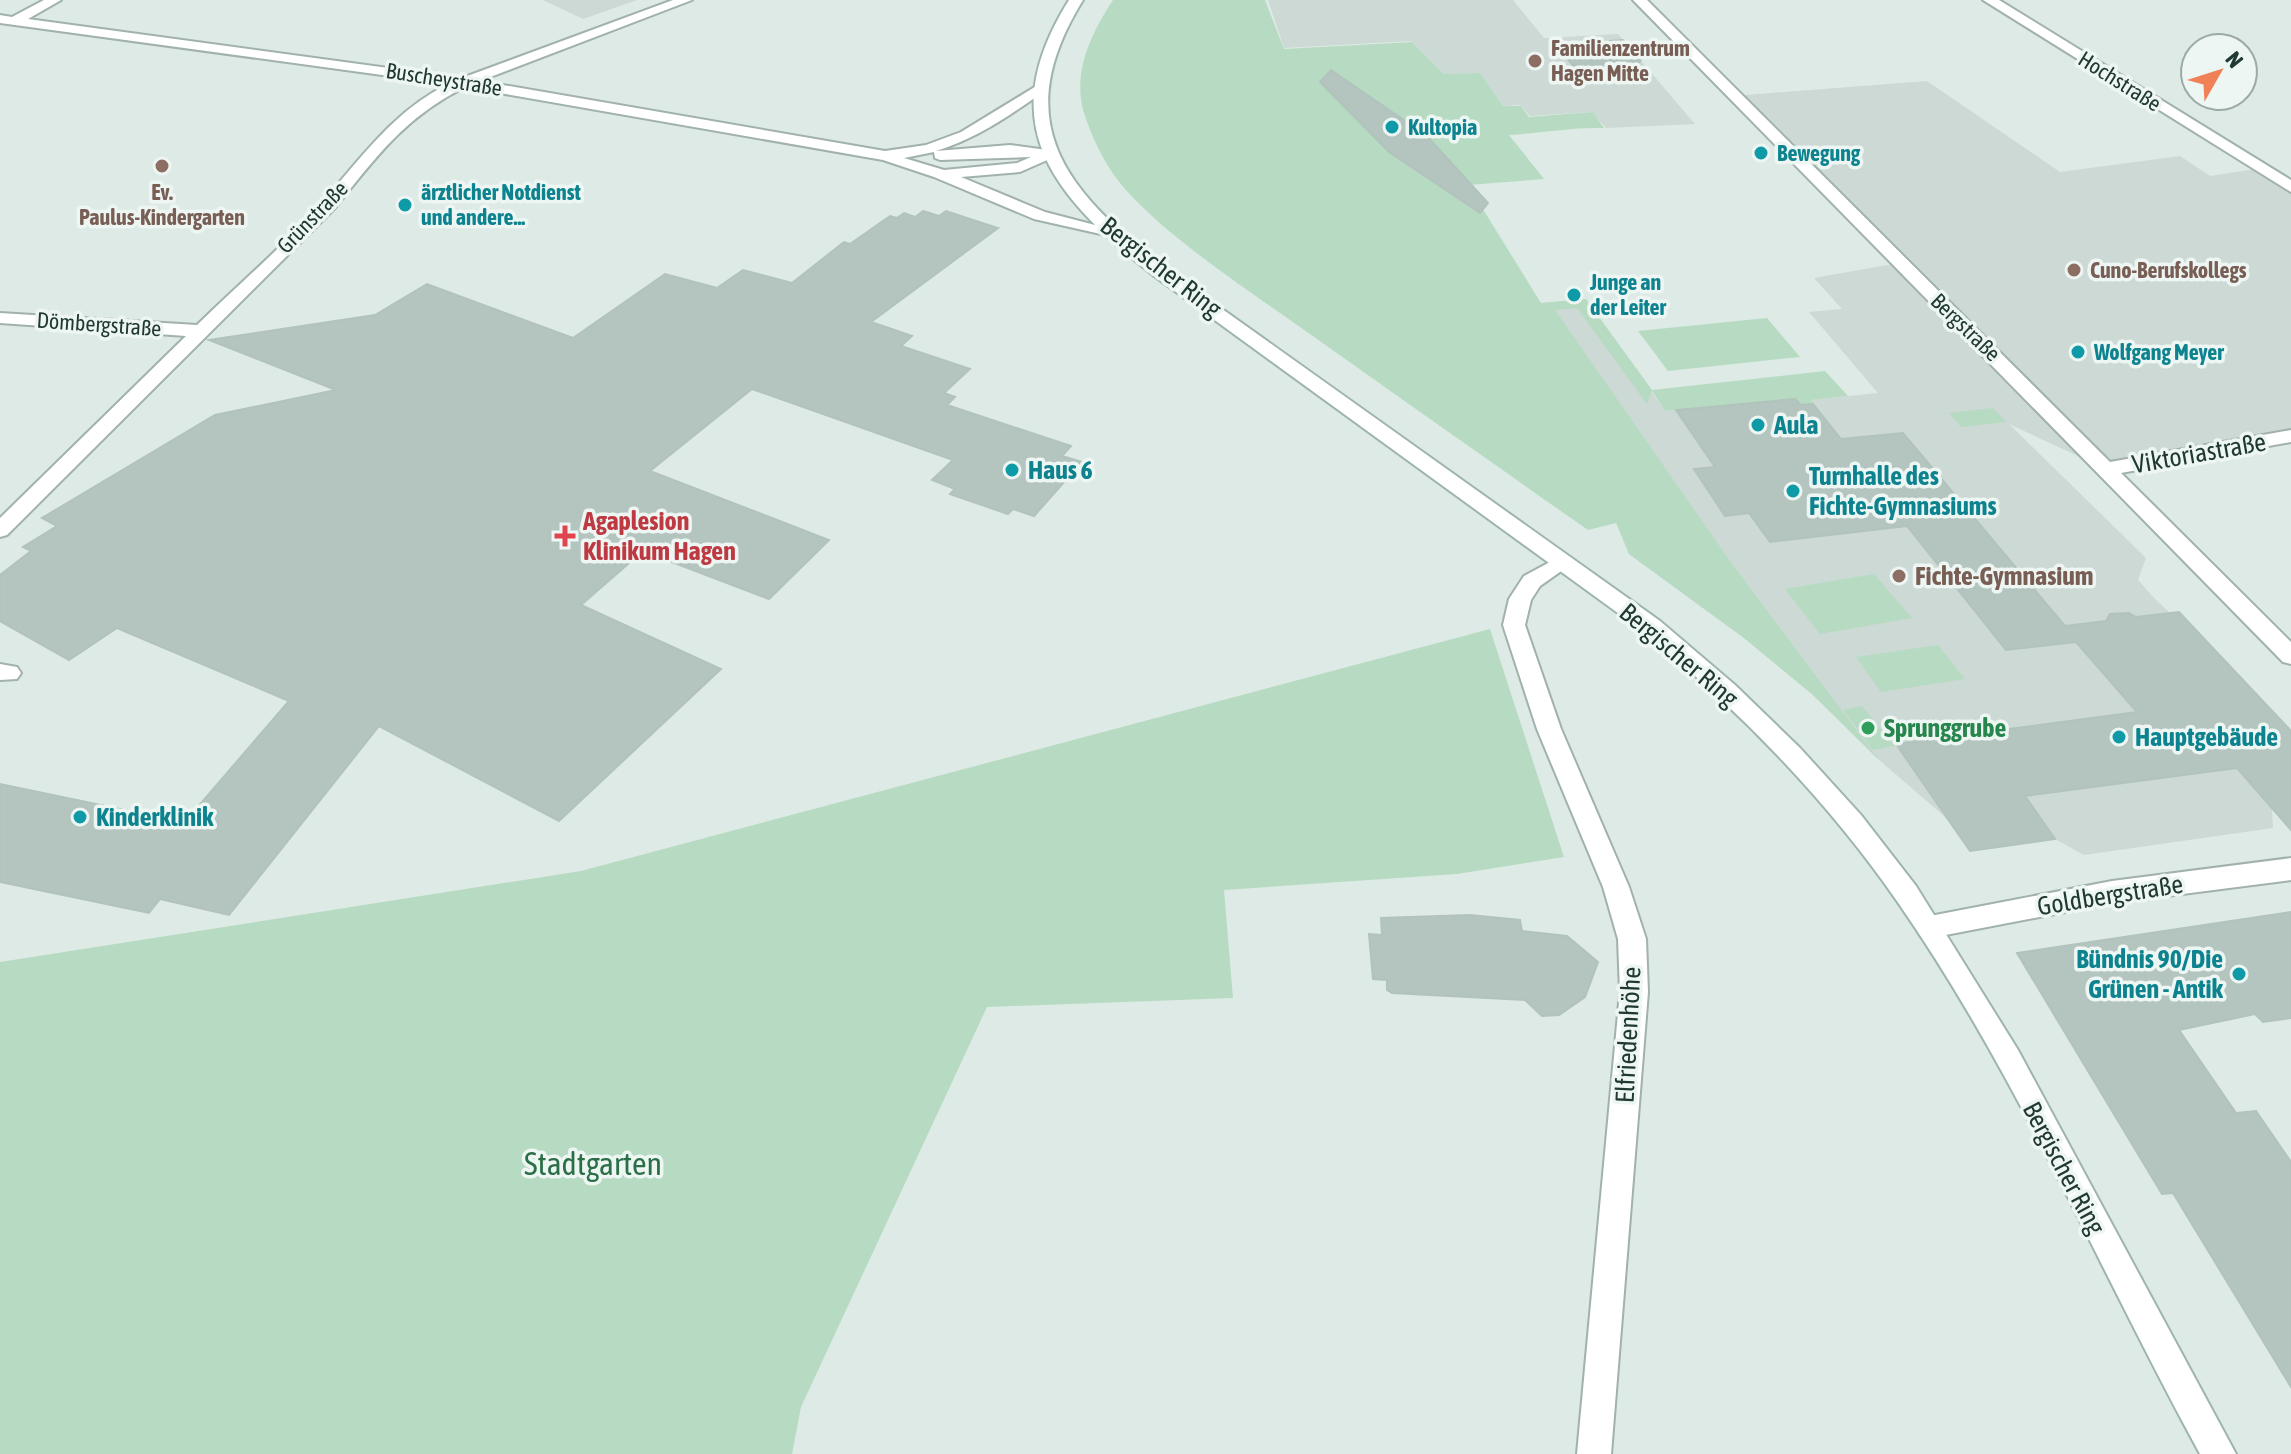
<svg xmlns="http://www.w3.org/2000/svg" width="2291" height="1454" viewBox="0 0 2291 1454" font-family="'Asap Condensed',sans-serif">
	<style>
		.built { fill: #ccd9d4 }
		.green { fill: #b7dbc2 }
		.building { fill: #b4c4be; stroke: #b1c3bc; stroke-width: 2 }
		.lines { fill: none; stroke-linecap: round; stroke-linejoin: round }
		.street-casing { stroke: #a1b1ac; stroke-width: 4 }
		.secondary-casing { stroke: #9eb5ad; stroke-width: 4 }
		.street { fill: #fff; fill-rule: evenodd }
		.secondary { fill: #fff; fill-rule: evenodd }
		.education-dot { fill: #8d6e63; stroke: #eef6f3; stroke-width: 3 }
		.culture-dot { fill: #0f9aa8; stroke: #eef6f3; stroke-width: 3 }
		.health-dot { fill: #e0444e; stroke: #eef6f3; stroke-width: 3 }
		.leisure-dot { fill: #2e9e5b; stroke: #eef6f3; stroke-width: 3 }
		.labels { text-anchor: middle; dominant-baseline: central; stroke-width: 7; stroke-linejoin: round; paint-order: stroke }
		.far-education-label { font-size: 22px; font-weight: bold; fill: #785e54; stroke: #eef6f3; text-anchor: start }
		.far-street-label { font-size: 22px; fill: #203933; stroke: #eef6f3 }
		.far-culture-label { font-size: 22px; font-weight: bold; fill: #0d838f; stroke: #eef6f3; text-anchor: start }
		.street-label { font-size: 26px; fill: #203933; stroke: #eef6f3 }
		.culture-label { font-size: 26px; font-weight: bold; fill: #0d838f; stroke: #eef6f3; text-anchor: start }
		.health-label { font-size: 26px; font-weight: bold; fill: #be3a42; stroke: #eef6f3; text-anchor: start }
		.education-label { font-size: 26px; font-weight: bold; fill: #785e54; stroke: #eef6f3; text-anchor: start }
		.leisure-label { font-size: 26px; font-weight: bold; fill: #27864d; stroke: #eef6f3; text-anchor: start }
		.near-park-label { font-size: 32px; fill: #2b6f47; stroke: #eef6f3 }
	</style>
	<rect width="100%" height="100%" fill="#deeae5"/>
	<g class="built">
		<polygon points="543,0 637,0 583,19"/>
		<polygon points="1268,0 1513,0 1544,38 1618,34 1695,124 1606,128 1592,112 1530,116 1520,105 1503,106 1480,73 1444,74 1411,41 1284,48"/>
		<polygon points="1927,81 2060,172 2180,156 2210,176 2262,168 2291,187 2291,436 2106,469 2009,424 2146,558 2138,580 2155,599 2170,613 2179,612 2291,731 2291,805 2272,809 2273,828 2084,855 2055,839 1970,851 1944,816 1878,759 1813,695 1744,638 1629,554 1541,303 1586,299 1665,411 1795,399 1812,404 1810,400 1878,393 1809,312 1842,309 1814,278 1899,263 1733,96"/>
	</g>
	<g class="green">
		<path d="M1113,0H1265L1284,49L1412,42L1444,74L1480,73L1503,106H1521L1529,117L1593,112L1604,128C1572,127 1543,133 1509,135L1544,179L1468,185L1541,303L1586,299L1652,390L1825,371L1848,396L1811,400L1813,404L1801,405L1795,399L1665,411L1652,391L1647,404L1577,308L1555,310L1730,561L1878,759L1813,695L1744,638L1629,554L1616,523L1588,530C1492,463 1396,395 1300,327C1245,288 1162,234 1120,183C1105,164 1094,142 1086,119C1070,77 1090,35 1113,0Z"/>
		<polygon points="1767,318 1800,357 1668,371 1638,331"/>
		<polygon points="1993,408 2006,422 1961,427 1949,413"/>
		<polygon points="1874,574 1912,618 1820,634 1785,589"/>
		<polygon points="1490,629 1564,857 1457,874 1224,890 1233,998 987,1007 801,1407 792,1454 0,1454 0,962 581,871"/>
		<polygon points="1938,645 1965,679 1881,692 1856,657"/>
		<polygon points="1862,706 1894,746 1873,750 1843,710"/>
	</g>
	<g class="building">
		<polygon points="1623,40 1641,59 1631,81 1585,80 1556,45"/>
		<polygon points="1331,70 1427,136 1488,203 1480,213 1389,152 1320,82"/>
		<polygon points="923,211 939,216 946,211 998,228 871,322 912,336 901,346 970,369 944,393 955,397 947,405 1071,446 1062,456 1082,462 1034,516 1013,509 1008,514 950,494 955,489 932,480 953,460 752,389 650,471 829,540 769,599 643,551 581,605 721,669 559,821 379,726 229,915 160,899 149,913 0,882 0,784 163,818 169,812 190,816 289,701 117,628 69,660 0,621 0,575 31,551 23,547 57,526 42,518 215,415 336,390 209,340 375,315 427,284 573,338 665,274 717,288 743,270 792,283 844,242 850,244 890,216 897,218 904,213 915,217"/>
		<polygon points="1795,399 1801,405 1813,404 1841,439 1903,433 2065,626 2106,621 2110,614 2129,613 2136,617 2179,612 2291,731 2291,830 2237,768 2025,796 2055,839 1970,851 1896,744 2137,712 2076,642 2006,650 1907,526 1770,542 1749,513 1725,516 1694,469 1715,467 1676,410"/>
		<polygon points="2291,912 2291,1018 2263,1022 2255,1014 2179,1030 2236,1113 2256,1111 2291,1162 2291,1387 2173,1193 2162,1194 2017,953"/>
		<polygon points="1470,915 1520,920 1522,931 1567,936 1598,962 1585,997 1559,1015 1542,1016 1525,1000 1392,993 1387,990 1387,980 1373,979 1369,934 1382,935 1381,918"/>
	</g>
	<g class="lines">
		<g class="street-casing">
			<g id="street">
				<path d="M44,0H61L28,19L462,78L673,0H692L480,81L885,151L926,145L961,132L1038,85L1045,89L1043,92C1009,116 976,139 936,151L1010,145L1054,151V157L1020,172L961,177L1045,212L1122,232L1114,237L1034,219L934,177L883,160L465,87C405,117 376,157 335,208L7,535L0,537V518L186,336L0,323V313L197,325C239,284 285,245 324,200C363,156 394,111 448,84L0,23V15L12,17ZM934,152L935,158L940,160L1031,157L1017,163L944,170L904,158Z"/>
				<polygon points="1633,0 1647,0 2110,462 2291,430 2291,442 2121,473 2291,642 2291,664 2283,662"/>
				<polygon points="1983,0 1999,0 2291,180 2291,192"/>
				<polygon points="1563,555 1574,562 1540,586 1531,600 1525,625 1561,729 1629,887 1646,939 1648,992 1611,1454 1577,1454 1620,992 1618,939 1603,887 1537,729 1503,625 1509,599 1524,576"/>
				<polygon points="0,664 17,667 21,673 17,679 0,680"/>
				<polygon points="2291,858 2291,880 2112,903 1930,938 1920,935 1916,927 1920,919 1930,916 2112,881"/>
			</g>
		</g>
		<g class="secondary-casing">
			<path id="secondary" d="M1069,0H1083C1007,123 1065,190 1166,269L1660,621L1735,685L1800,748L1861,815L1916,886L2018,1050L2236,1454H2200C2099,1270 2017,1073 1897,901C1827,800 1739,710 1644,632L1154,276C1052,195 991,125 1069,0Z"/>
		</g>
		<use href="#street" class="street"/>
		<use href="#secondary" class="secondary"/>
	</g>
	<g class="education-dot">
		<circle cx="1535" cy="61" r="8"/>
		<circle cx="162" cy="166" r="8"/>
		<circle cx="2074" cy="270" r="8"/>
		<circle cx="1899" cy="576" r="8"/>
	</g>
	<g class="culture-dot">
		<circle cx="1392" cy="127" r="8"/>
		<circle cx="1761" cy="153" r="8"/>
		<circle cx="405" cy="205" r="8"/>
		<circle cx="1574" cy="295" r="8"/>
		<circle cx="2078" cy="352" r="8"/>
		<circle cx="1758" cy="425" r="8"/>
		<circle cx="1012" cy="470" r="8"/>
		<circle cx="1793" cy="491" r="8"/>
		<circle cx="2119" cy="737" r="8"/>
		<circle cx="80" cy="817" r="8"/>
		<circle cx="2239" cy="974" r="8"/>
	</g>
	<path class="health-dot" d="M561 524h8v8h8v8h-8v8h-8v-8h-8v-8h8z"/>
	<circle class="leisure-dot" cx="1868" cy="728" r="8"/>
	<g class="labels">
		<g class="far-education-label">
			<text x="1551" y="48">Familienzentrum<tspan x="1551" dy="25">Hagen Mitte</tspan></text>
			<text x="162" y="192" text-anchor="middle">Ev.<tspan x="162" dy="25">Paulus-Kindergarten</tspan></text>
			<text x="2090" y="270">Cuno-Berufskollegs</text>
		</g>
		<g class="far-street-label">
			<text transform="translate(444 79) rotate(9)">Buscheystraße</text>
			<text transform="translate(2120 81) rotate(32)">Hochstraße</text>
			<text transform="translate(312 217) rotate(-46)">Grünstraße</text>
			<text transform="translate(99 324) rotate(4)">Dömbergstraße</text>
			<text transform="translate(1966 327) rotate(44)">Bergstraße</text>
		</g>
		<g class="far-culture-label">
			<text x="1408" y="127">Kultopia</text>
			<text x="1777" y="153">Bewegung</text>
			<text x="421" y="192">ärztlicher Notdienst<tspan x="421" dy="25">und andere...</tspan></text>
			<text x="1590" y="282">Junge an<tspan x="1590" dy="25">der Leiter</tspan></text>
			<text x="2094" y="352">Wolfgang Meyer</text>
		</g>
		<g class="street-label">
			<text transform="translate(1161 267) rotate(38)">Bergischer Ring</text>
			<text transform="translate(2199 453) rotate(-10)">Viktoriastraße</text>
			<text transform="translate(1679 655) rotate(40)">Bergischer Ring</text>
			<text transform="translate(2110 895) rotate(-9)">Goldbergstraße</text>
			<text transform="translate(1628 1035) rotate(-87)">Elfriedenhöhe</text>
			<text transform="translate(2064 1168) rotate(62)">Bergischer Ring</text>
		</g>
		<g class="culture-label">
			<text x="1774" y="425">Aula</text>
			<text x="1028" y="470">Haus 6</text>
			<text x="1809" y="476">Turnhalle des<tspan x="1809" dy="30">Fichte-Gymnasiums</tspan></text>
			<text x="2135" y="737">Hauptgebäude</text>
			<text x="96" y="817">Kinderklinik</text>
			<text x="2223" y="959" text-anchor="end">Bündnis 90/Die<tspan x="2223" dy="30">Grünen - Antik</tspan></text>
		</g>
		<g class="health-label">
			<text x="583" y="521">Agaplesion<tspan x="583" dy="30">Klinikum Hagen</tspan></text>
		</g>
		<g class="education-label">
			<text x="1915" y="576">Fichte-Gymnasium</text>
		</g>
		<g class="leisure-label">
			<text x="1884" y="728">Sprunggrube</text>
		</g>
		<g class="near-park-label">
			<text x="593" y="1163">Stadtgarten</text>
		</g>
	</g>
	<g transform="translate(2219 72) rotate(51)"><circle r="38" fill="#eef6f3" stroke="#9caaa6" stroke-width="2"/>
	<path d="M0-6L14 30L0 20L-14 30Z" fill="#f08056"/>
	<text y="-12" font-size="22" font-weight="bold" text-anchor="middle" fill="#203933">N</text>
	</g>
</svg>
